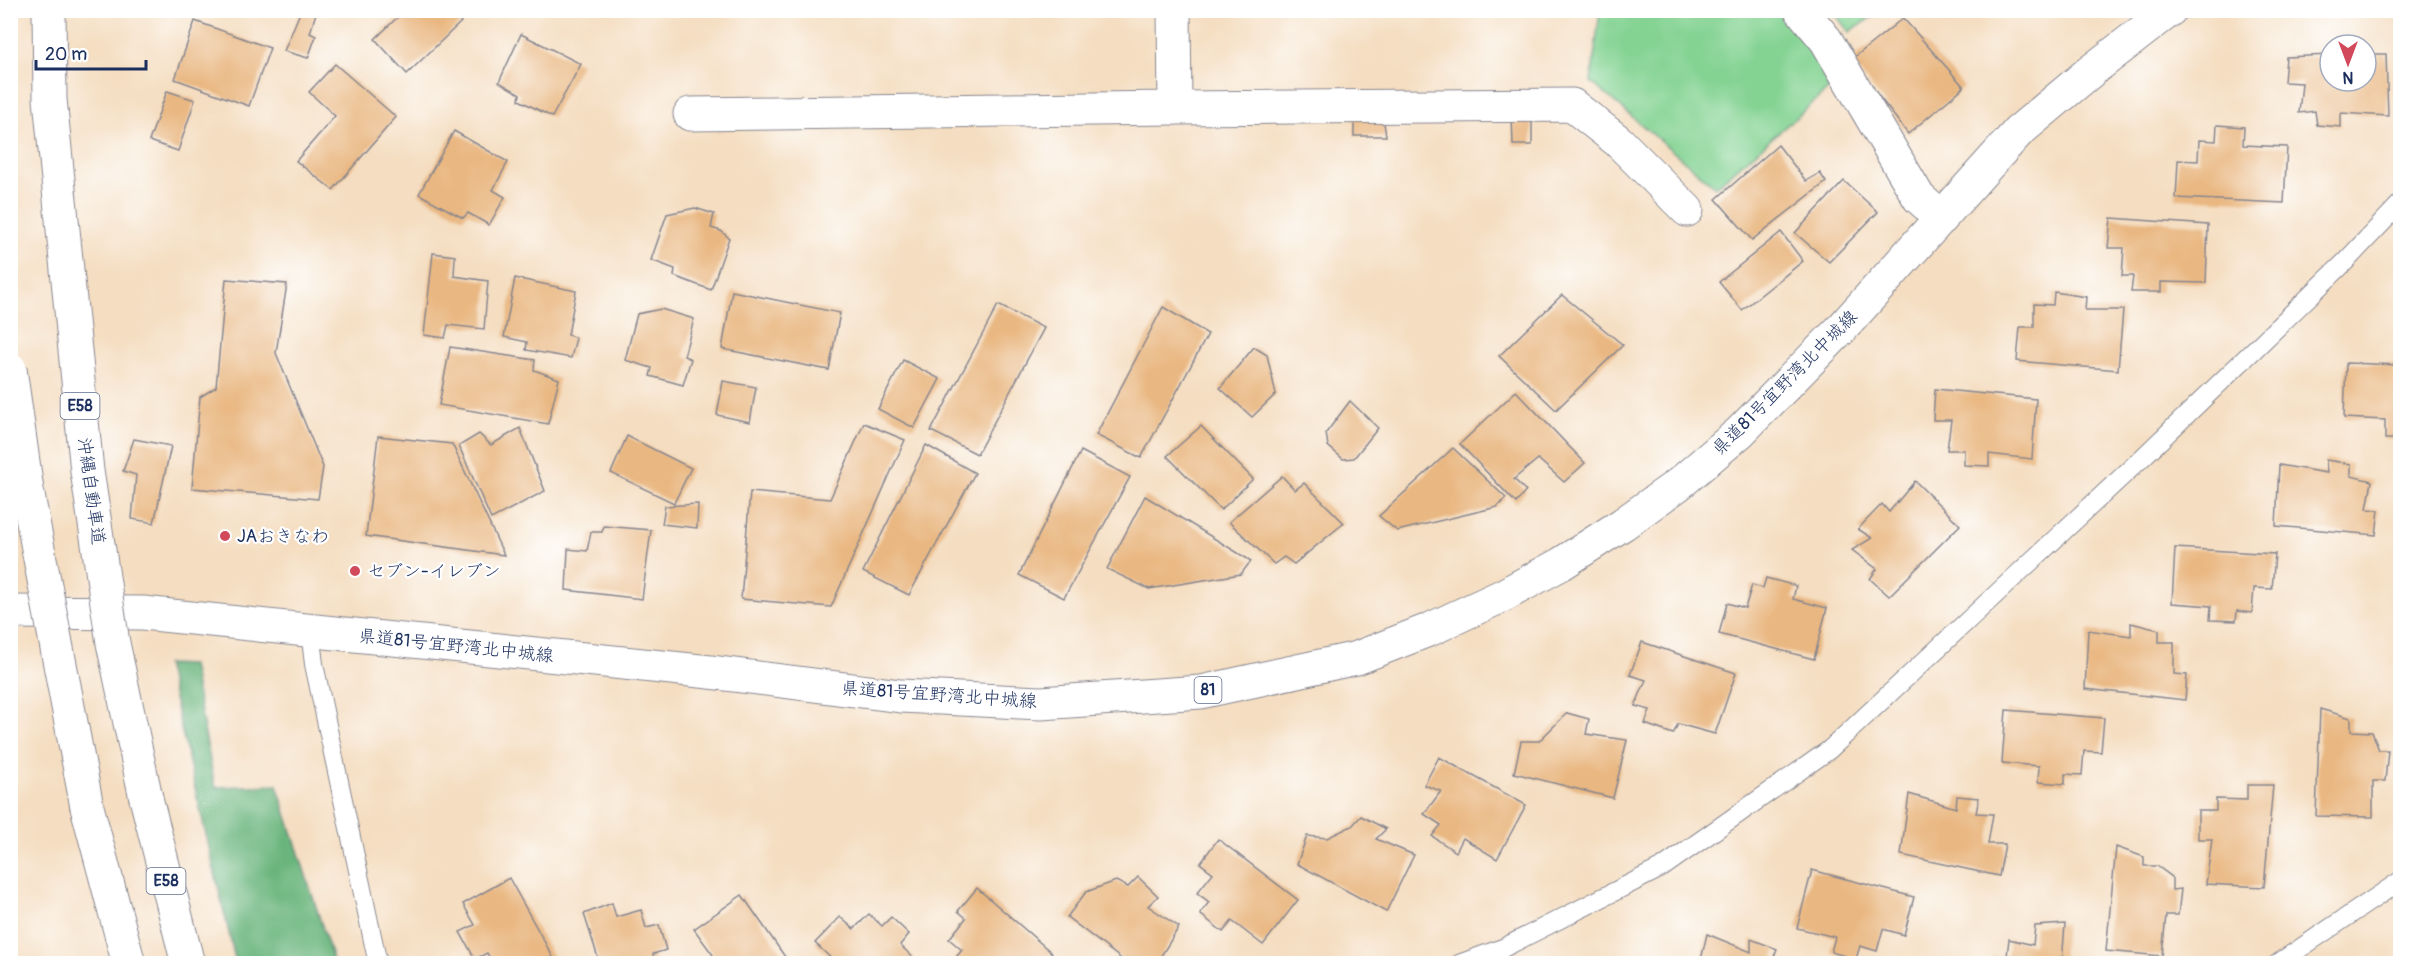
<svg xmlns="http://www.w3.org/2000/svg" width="2411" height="974" viewBox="0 0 2411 974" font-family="Pangolin,'Klee One',sans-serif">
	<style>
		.green { fill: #84d393; stroke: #508178; stroke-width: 1.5 }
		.forest { fill: #6bb57d; stroke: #43726e; stroke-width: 1.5 }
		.building { fill: #e9b781 }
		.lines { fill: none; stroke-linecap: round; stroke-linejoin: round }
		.service-casing { stroke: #88868f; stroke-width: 20 }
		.minor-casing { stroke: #88868f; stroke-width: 35 }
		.primary-casing { stroke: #88868f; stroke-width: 35 }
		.motorway-casing { stroke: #88868f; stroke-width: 35 }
		.service { stroke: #fff; stroke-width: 18 }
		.minor { stroke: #fff; stroke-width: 33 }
		.primary { stroke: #fff; stroke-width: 33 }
		.motorway { stroke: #fff; stroke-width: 33 }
		.motorway-bridge-casing { stroke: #88868f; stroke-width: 35; stroke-linecap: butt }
		.motorway-bridge { stroke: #fff; stroke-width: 33 }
		.poi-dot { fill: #d1495b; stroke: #fff; stroke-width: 2 }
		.labels { text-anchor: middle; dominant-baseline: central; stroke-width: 4.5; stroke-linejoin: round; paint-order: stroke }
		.shield { fill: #fff; stroke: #5f6d8e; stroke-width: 1.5 }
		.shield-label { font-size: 16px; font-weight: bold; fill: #1b2f5e }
		.street-label { font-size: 18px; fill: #1b2f5e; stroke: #fff }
		.poi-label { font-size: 18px; fill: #1b2f5e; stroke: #fff; text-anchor: start }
	</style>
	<rect width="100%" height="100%" fill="#fff"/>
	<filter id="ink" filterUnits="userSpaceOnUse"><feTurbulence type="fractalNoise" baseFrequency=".0167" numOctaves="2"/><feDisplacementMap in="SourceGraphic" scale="12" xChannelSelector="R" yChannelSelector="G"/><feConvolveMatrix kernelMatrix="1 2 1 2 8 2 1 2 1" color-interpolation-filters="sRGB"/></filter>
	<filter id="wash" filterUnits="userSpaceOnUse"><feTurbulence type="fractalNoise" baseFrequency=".008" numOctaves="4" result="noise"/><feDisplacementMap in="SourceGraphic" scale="24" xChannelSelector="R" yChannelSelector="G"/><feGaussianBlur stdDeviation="1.35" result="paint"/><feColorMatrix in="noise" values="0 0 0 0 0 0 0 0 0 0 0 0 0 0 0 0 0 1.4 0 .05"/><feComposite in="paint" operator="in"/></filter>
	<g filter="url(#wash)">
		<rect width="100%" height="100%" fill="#f4ddc0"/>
		<g class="green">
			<polygon points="1778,10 1836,83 1715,187 1591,82 1600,11"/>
			<polygon points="1833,11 1881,11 1849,32"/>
		</g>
		<polygon class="forest" points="166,664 192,665 215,787 277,785 334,963 236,963"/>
		<g id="blocks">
			<g class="building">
				<polygon points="301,10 316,13 310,33 316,36 308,58 284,51"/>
				<polygon points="405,10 450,10 461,22 407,74 375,39"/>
				<polygon points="1903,18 1964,87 1908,134 1851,60"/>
				<polygon points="195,21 270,48 249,106 175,79"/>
				<polygon points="521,34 581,64 552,117 519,100 520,94 499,82"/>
				<polygon points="2366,54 2386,54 2388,116 2341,113 2341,127 2317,125 2315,111 2299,113 2302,83 2284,82 2286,57 2330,55 2330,81 2366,81"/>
				<polygon points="335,64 396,117 333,190 296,161 335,116 309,92"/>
				<polygon points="167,91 195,100 178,151 149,141"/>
				<polygon points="1354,116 1383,117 1386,136 1354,136"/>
				<polygon points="1512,116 1532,117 1532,145 1513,145"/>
				<polygon points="2217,125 2244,127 2243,145 2287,147 2284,203 2176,198 2178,160 2198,161 2199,140 2216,141"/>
				<polygon points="454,131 508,162 493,190 505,197 489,225 468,213 463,218 419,194"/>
				<polygon points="1778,145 1806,181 1820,173 1826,182 1752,240 1716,199"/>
				<polygon points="1844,181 1878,212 1829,262 1795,233"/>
				<polygon points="695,208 714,214 711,228 721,231 729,238 711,290 674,276 675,269 651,260 667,214"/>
				<polygon points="2111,218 2208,225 2206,283 2161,282 2161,292 2131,292 2133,276 2122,276 2124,248 2108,248"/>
				<polygon points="1781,232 1803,261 1742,310 1719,282"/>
				<polygon points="433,253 455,256 454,276 488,281 484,329 448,325 445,338 424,335"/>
				<polygon points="515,278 576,291 568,335 576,338 571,358 526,350 527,342 504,337"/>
				<polygon points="226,279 287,284 276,353 323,467 318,499 192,488 200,397 216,387"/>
				<polygon points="732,291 840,313 829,370 722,349"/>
				<polygon points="2054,292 2086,297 2085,310 2123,310 2118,370 2017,361 2020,327 2034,327 2034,304 2053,305"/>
				<polygon points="1562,295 1623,345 1556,410 1499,356"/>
				<polygon points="998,305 1044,328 977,454 931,431"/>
				<polygon points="1163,307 1208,334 1141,458 1096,435"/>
				<polygon points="661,309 694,319 684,356 691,359 683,385 650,376 652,368 625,360 637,314"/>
				<polygon points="450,347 535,360 534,370 559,379 548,424 439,405"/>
				<polygon points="1254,347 1267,355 1276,394 1252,417 1220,388"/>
				<polygon points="903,360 940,379 914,428 878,409"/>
				<polygon points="2346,363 2400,365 2400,439 2385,439 2385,420 2344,418"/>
				<polygon points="723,381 756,387 750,422 717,415"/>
				<polygon points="1935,389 2036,399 2032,459 1989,454 1989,466 1964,465 1964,450 1947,450 1951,420 1933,420"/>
				<polygon points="1516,391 1585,463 1564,482 1538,459 1514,479 1526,491 1516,503 1460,444"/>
				<polygon points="1350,401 1378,428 1354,458 1343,459 1328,446 1326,433"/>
				<polygon points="864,423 905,440 831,607 741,599 750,492 830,499"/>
				<polygon points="1201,426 1253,479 1221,510 1167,456"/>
				<polygon points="520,428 545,491 491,519 459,446 479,434 491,445"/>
				<polygon points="378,436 452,444 504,555 366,536"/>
				<polygon points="627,436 691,468 674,503 611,473"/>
				<polygon points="134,439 171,446 154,523 132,519 136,475 123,471"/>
				<polygon points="926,445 975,473 909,595 863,572"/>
				<polygon points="1453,448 1506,498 1497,507 1397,531 1379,516"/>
				<polygon points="1081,451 1130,477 1064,598 1019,575"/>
				<polygon points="2326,460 2351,464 2351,476 2372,481 2367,509 2379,510 2376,535 2276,526 2279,465 2327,473"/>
				<polygon points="1282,476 1295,490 1304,483 1344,523 1294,564 1284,557 1274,564 1229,522"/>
				<polygon points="1915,481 1960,525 1889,596 1870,579 1877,569 1852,550 1872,538 1858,529 1882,504 1889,512"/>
				<polygon points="1145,496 1251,561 1241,574 1149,589 1107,569"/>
				<polygon points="698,504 697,528 662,524 665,506"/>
				<polygon points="604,526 651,530 642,599 566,590 568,549 587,551 591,532 602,532"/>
				<polygon points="2175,548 2275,554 2272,589 2254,588 2252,613 2237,611 2236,621 2210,620 2211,606 2172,603"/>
				<polygon points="1766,578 1796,586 1793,599 1827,608 1814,659 1719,634 1727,603 1745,608 1752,585 1763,588"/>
				<polygon points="2131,623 2159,630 2159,642 2174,642 2174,674 2187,675 2185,700 2085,689 2088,630 2131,636"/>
				<polygon points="1642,642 1736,673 1715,734 1678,724 1673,734 1645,724 1650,710 1635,706 1646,680 1630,675"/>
				<polygon points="2320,709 2351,718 2351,731 2372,732 2379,750 2388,750 2385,781 2373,781 2373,817 2316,816"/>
				<polygon points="2006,710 2104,718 2101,752 2084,751 2082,775 2065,774 2065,784 2038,782 2039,766 2002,763"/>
				<polygon points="1567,713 1589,719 1586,734 1627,740 1613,798 1514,773 1521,741 1539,741"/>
				<polygon points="1439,757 1526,805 1497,859 1463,838 1456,852 1432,836 1441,825 1424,814 1441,791 1424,785"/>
				<polygon points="2247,785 2273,785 2264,887 2206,884 2212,839 2198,839 2198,811 2216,811 2216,799 2247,800"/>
				<polygon points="1909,794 1956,808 1957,796 1979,798 1976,813 1993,814 1988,844 2005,844 1999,876 1901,855"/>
				<polygon points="1361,816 1386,829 1376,839 1414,855 1386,912 1297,864 1307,836 1327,838 1352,826"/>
				<polygon points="1218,839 1298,900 1263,945 1232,921 1223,932 1200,914 1209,902 1197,893 1213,873 1200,863"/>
				<polygon points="2116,847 2144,857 2144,866 2157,866 2172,877 2172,890 2181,889 2178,915 2166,915 2162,956 2106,951"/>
				<polygon points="1812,870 1914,897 1904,935 1883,929 1877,951 1860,946 1856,959 1831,952 1835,937 1797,928"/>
				<polygon points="1138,877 1158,896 1148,906 1179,927 1156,964 1128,964 1067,917 1086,892 1116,881 1128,887"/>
				<polygon points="509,878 554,959 545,964 493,964 487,953 475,959 460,932 475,925 463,904"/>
				<polygon points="977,888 1052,953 1043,964 952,962 962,950 949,939 966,918 958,911"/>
				<polygon points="742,895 790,964 700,964 713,955 694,929"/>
				<polygon points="612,903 616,917 641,910 646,928 659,925 666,950 653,954 655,964 600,964 584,914"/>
				<polygon points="869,914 882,926 891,917 909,934 900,945 920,964 837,964 815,943 840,917 854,929"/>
				<polygon points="2065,924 2062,964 1992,964 1992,956 2007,956 2009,939 2033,945 2035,926"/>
				<polygon points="1707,934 1751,952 1751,939 1777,949 1773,959 1784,964 1700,964"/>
			</g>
		</g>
	</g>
	<g filter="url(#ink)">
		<use href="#blocks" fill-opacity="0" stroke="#88868f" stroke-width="1.5"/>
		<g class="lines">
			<g class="service-casing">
				<g id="service">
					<polyline points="310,631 314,664 378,964"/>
					<polyline points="1459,964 1503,948 1663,867 1829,750 2143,457 2345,262 2400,204"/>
					<polyline points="2277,964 2400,881"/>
				</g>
			</g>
			<g class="minor-casing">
				<g id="minor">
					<polyline points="1801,10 1826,40 1919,198 1942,218"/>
					<polyline points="1175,108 1572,105 1618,141 1687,210"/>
					<polyline points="690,114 1175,108 1174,10"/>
				</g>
			</g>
			<g class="primary-casing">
				<polyline id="primary" points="10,612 143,613 710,672 901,696 1041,703 1201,692 1357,658 1431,629 1504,595 1561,564 1623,524 1679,484 1740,432 1843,327 2018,132 2091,71 2170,10"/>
			</g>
			<g class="motorway-casing">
				<g id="motorway">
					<polyline points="146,798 188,964"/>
					<polyline points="87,807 129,964"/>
				</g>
			</g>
			<use href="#service" class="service"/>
			<use href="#minor" class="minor"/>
			<use href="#primary" class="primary"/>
			<use href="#motorway" class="motorway"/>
			<g class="motorway-bridge-casing">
				<g id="motorway-bridge">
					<polyline points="49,10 50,99 87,471 113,643 146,798"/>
					<polyline points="10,369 27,490 87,807"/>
				</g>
			</g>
			<use href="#motorway-bridge" class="motorway-bridge"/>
		</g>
	</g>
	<g class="poi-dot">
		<circle cx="225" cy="536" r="6"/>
		<circle cx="355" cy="571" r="6"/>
	</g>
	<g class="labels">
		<g class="shield">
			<rect x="60.5" y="393" width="39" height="26" rx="4.5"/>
			<rect x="1194.5" y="677" width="27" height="26" rx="4.5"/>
			<rect x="146.5" y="868" width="39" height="26" rx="4.5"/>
		</g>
		<g class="shield-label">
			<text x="80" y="406">E58</text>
			<text x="1208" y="690">81</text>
			<text x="166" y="881">E58</text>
		</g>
		<g class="street-label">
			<text transform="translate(1785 383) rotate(-45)">県道81号宜野湾北中城線</text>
			<text transform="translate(91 491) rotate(82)">沖縄自動車道</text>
			<text transform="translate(456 646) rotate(6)">県道81号宜野湾北中城線</text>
			<text transform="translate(939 695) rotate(4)">県道81号宜野湾北中城線</text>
		</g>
		<g class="poi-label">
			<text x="237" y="536">JAおきなわ</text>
			<text x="367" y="571">セブン-イレブン</text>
		</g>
	</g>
	<rect width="2411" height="974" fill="none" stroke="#fff" stroke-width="36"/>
	<g transform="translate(2348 63) rotate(180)"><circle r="28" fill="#ffffff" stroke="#a4acbf" stroke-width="1.5"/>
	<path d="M0-4.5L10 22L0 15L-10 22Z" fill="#d1495b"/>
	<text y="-9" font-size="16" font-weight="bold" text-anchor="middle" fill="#1b2f5e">N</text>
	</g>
	<path d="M36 60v9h110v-9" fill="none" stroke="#1b2f5e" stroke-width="3"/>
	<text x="45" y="60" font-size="18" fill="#1b2f5e" stroke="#ffffff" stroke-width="4.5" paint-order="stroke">20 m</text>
</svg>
